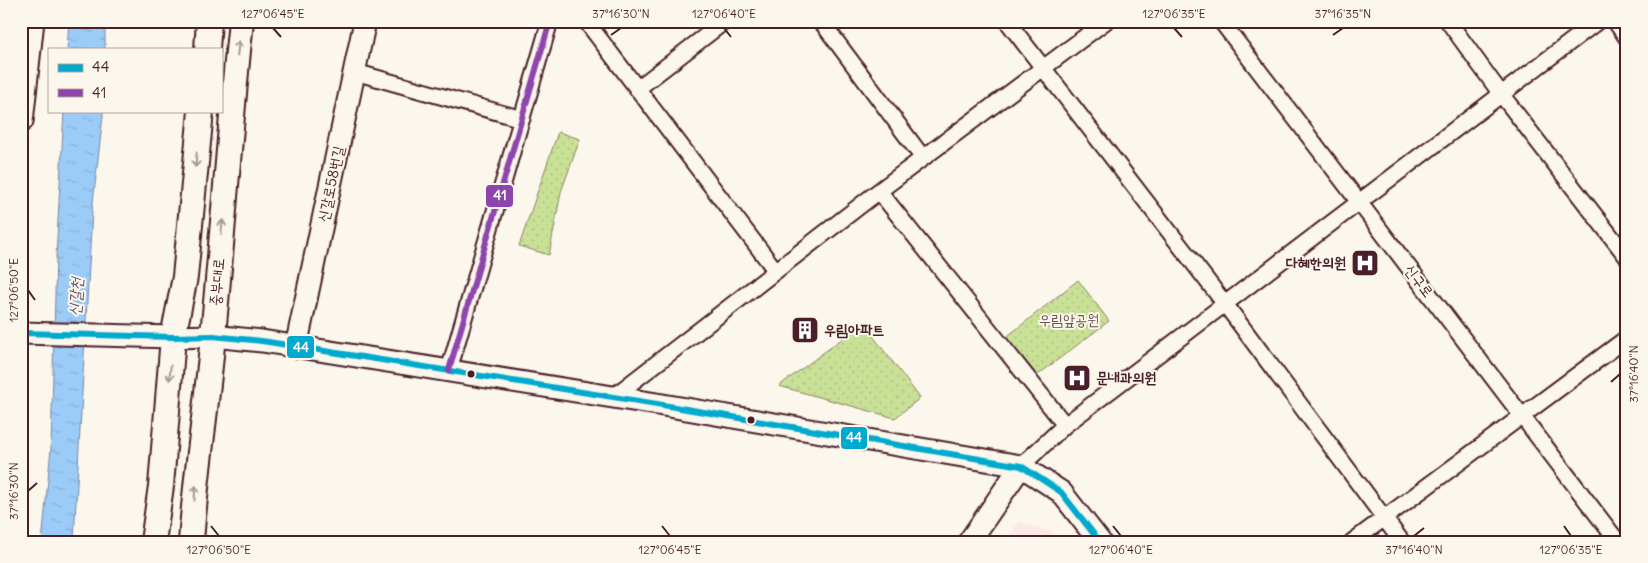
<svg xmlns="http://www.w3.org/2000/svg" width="1648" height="563" font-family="Delius,'Poor Story',sans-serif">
  <defs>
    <pattern id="green-dots" width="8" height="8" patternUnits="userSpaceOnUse" patternTransform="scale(1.25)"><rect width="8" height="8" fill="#c9e196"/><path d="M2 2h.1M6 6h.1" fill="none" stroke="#aec181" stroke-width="1.8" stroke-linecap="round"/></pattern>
    <pattern id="water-ripples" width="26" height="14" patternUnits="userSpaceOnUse" patternTransform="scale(1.25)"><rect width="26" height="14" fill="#9bcbf7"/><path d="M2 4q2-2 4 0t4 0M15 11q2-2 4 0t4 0" fill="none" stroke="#87aed4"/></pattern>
  </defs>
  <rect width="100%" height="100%" fill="#fbf7ec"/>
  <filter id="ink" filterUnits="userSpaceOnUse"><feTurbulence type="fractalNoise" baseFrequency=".02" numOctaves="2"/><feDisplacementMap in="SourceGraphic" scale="10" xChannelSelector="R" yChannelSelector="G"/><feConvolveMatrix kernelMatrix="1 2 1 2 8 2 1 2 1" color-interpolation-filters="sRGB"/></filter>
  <g filter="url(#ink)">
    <!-- built -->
    <path fill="#fce8e6" d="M21 21H36L21 121Z
      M1019 522 1053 532 1061 542H1005Z"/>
    <!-- green -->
    <path fill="url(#green-dots)" stroke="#8a8060" d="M558 132 580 139 561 192 549 255 519 246Z
      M1078 280 1109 321 1035 377 1004 339Z
      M863 323 920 398 895 418 779 386Z"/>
    <!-- water -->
    <path fill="url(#water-ripples)" stroke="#7b86a5" d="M69 21H105V49H67Z
      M64 111H103V116L92 211 74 539 73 542H42L51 448 56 257Z"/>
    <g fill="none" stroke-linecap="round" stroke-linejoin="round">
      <defs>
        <path id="street" d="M586 21 776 271
          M821 21 923 158
          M1007 21 1225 304 1402 542
          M1221 21 1618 542
          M1448 21 1501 94 1627 257
          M1615 21 1627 38
          M355 72 522 119
          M637 89 725 21
          M21 125 25 122 36 21
          M879 191 1065 425
          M449 370 550 21
          M613 397 879 191 1106 21
          M1021 466 1065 425 1598 21
          M1352 542 1627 338"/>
        <path id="secondary" d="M21 333 173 337 213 336 262 341 657 404 1021 466 1061 492 1100 542
          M296 347 365 21
          M969 542 1021 466"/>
        <path id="primary" d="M207 49 209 21
          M153 542 161 486 173 337 185 277 201 111
          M191 542C196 472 207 404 213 335 223 230 230 126 241 21"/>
      </defs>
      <!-- street casing -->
      <use href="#street" stroke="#4a1f2b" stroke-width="19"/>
      <!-- secondary casing -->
      <use href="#secondary" stroke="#4a1f2b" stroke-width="25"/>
      <!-- primary casing -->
      <use href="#primary" stroke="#4a1f2b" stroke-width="28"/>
      <!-- street -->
      <use href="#street" stroke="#fbf7ec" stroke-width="15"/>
      <!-- secondary -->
      <use href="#secondary" stroke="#fbf7ec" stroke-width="21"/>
      <!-- primary -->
      <use href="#primary" stroke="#fbf7ec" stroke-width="24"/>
      <defs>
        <path id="bus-1" d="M21 333 173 337 213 336 262 341 657 404 1021 466 1061 492 1100 542"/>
        <path id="bus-2" d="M449 370 550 21"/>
      </defs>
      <!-- bus-1 casing -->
      <use href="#bus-1" stroke="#fbf7ec" stroke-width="10"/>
      <!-- bus-2 casing -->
      <use href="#bus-2" stroke="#fbf7ec" stroke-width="10"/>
      <!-- bus-1 -->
      <use href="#bus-1" stroke="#00a9ce" stroke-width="6"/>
      <!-- bus-2 -->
      <use href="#bus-2" stroke="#8e44ad" stroke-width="6"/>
    </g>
    <!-- one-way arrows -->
    <defs><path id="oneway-shaft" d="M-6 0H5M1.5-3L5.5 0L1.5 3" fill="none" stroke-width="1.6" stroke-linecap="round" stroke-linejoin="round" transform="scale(1.25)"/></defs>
    <g stroke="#ab9695">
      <use href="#oneway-shaft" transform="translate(238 48) rotate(-84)"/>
      <use href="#oneway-shaft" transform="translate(196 160) rotate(95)"/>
      <use href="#oneway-shaft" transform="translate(222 227) rotate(-85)"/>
      <use href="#oneway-shaft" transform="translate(170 373) rotate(95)"/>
      <use href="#oneway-shaft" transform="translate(195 493) rotate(-85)"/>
    </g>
  </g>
  <!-- ticks -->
  <path fill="none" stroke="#4a1f2b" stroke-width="2" d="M273 28 281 37M724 28 731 37M1174 28 1182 37M611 35 621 28M1333 35 1343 28M28 290 35 300M1611 382 1620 374M28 491 37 483M211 526 219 536M662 526 670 536M1113 526 1121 536M1564 526 1571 536M1414 536 1424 528"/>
  <!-- icons -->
  <defs>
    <symbol id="hospital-square" viewBox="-11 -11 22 22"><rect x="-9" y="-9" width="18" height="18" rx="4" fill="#4a1f2b" stroke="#fbf7ec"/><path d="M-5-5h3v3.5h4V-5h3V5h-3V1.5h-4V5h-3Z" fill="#fff"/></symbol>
    <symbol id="building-square" viewBox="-11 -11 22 22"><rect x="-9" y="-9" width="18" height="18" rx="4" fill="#4a1f2b" stroke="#fbf7ec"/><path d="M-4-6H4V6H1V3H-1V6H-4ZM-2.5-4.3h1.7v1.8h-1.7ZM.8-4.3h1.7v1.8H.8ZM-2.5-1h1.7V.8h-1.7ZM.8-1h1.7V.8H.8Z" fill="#fff"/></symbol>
  </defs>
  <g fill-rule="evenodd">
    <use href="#hospital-square" x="1349" y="247" width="32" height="32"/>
    <use href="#building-square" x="789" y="314" width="32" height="32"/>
    <use href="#hospital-square" x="1061" y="362" width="32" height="32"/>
  </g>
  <!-- markers -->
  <g fill="#4a1f2b" stroke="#fbf7ec" stroke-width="2">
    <circle cx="471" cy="374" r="4.5"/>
    <circle cx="751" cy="420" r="4.5"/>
  </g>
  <g text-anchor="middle" stroke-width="4" stroke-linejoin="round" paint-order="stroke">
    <!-- street labels -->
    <g font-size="15" fill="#4a1f2b" stroke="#fbf7ec">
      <text transform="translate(331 184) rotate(-78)" y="5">신갈로58번길</text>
      <text transform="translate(1419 281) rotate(53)" y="5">신구로</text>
      <text transform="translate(217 282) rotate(-85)" y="5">중부대로</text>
    </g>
    <!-- poi labels -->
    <g font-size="15" font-weight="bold" fill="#4a1f2b" stroke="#fbf7ec" text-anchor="start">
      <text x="1346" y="268" text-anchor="end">다혜한의원</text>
      <text x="824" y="335">우림아파트</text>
      <text x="1096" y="383">문내과의원</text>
    </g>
    <!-- park labels -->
    <g font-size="15" fill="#6a5046" stroke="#fbf7ec">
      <text x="1069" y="325">우림앞공원</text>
    </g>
    <!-- water labels -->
    <g font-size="16" font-style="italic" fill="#625368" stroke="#fbf7ec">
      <text transform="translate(75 297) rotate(-86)" y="6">신갈천</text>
    </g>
  </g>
  <g stroke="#fbf7ec" stroke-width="2">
    <rect x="485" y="184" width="29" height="24" rx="5" fill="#8e44ad"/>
    <rect x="286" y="335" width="29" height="24" rx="5" fill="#00a9ce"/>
    <rect x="840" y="426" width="28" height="24" rx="5" fill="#00a9ce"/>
  </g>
  <g font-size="14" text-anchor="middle" font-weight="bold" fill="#fff">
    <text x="500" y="200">41</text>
    <text x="301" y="352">44</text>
    <text x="854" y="442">44</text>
  </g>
  <!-- margin -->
  <rect width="1648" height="563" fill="none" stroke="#fbf7ec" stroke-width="55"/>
  <!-- legend -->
  <rect x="48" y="48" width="175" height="65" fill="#fbf7ec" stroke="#b4a19f"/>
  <rect x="58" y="64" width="25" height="8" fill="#00a9ce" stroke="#b4a19f"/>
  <text x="92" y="72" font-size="15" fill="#4a1f2b">44</text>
  <rect x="58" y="89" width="25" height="8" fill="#8e44ad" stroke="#b4a19f"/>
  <text x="92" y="98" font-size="15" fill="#4a1f2b">41</text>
  <rect x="28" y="28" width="1592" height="508" fill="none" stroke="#4a1f2b" stroke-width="2"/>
  <g font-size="12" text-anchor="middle" fill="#4a1f2b">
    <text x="273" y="18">127°06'45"E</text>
    <text x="621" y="18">37°16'30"N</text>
    <text x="724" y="18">127°06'40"E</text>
    <text x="1174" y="18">127°06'35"E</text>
    <text x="1343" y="18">37°16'35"N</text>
    <text transform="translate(14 290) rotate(-90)" y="4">127°06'50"E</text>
    <text transform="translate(1634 374) rotate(-90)" y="4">37°16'40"N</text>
    <text transform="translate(14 491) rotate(-90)" y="4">37°16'30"N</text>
    <text x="219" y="554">127°06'50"E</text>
    <text x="670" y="554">127°06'45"E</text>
    <text x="1121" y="554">127°06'40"E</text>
    <text x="1414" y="554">37°16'40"N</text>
    <text x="1571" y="554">127°06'35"E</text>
  </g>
</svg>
